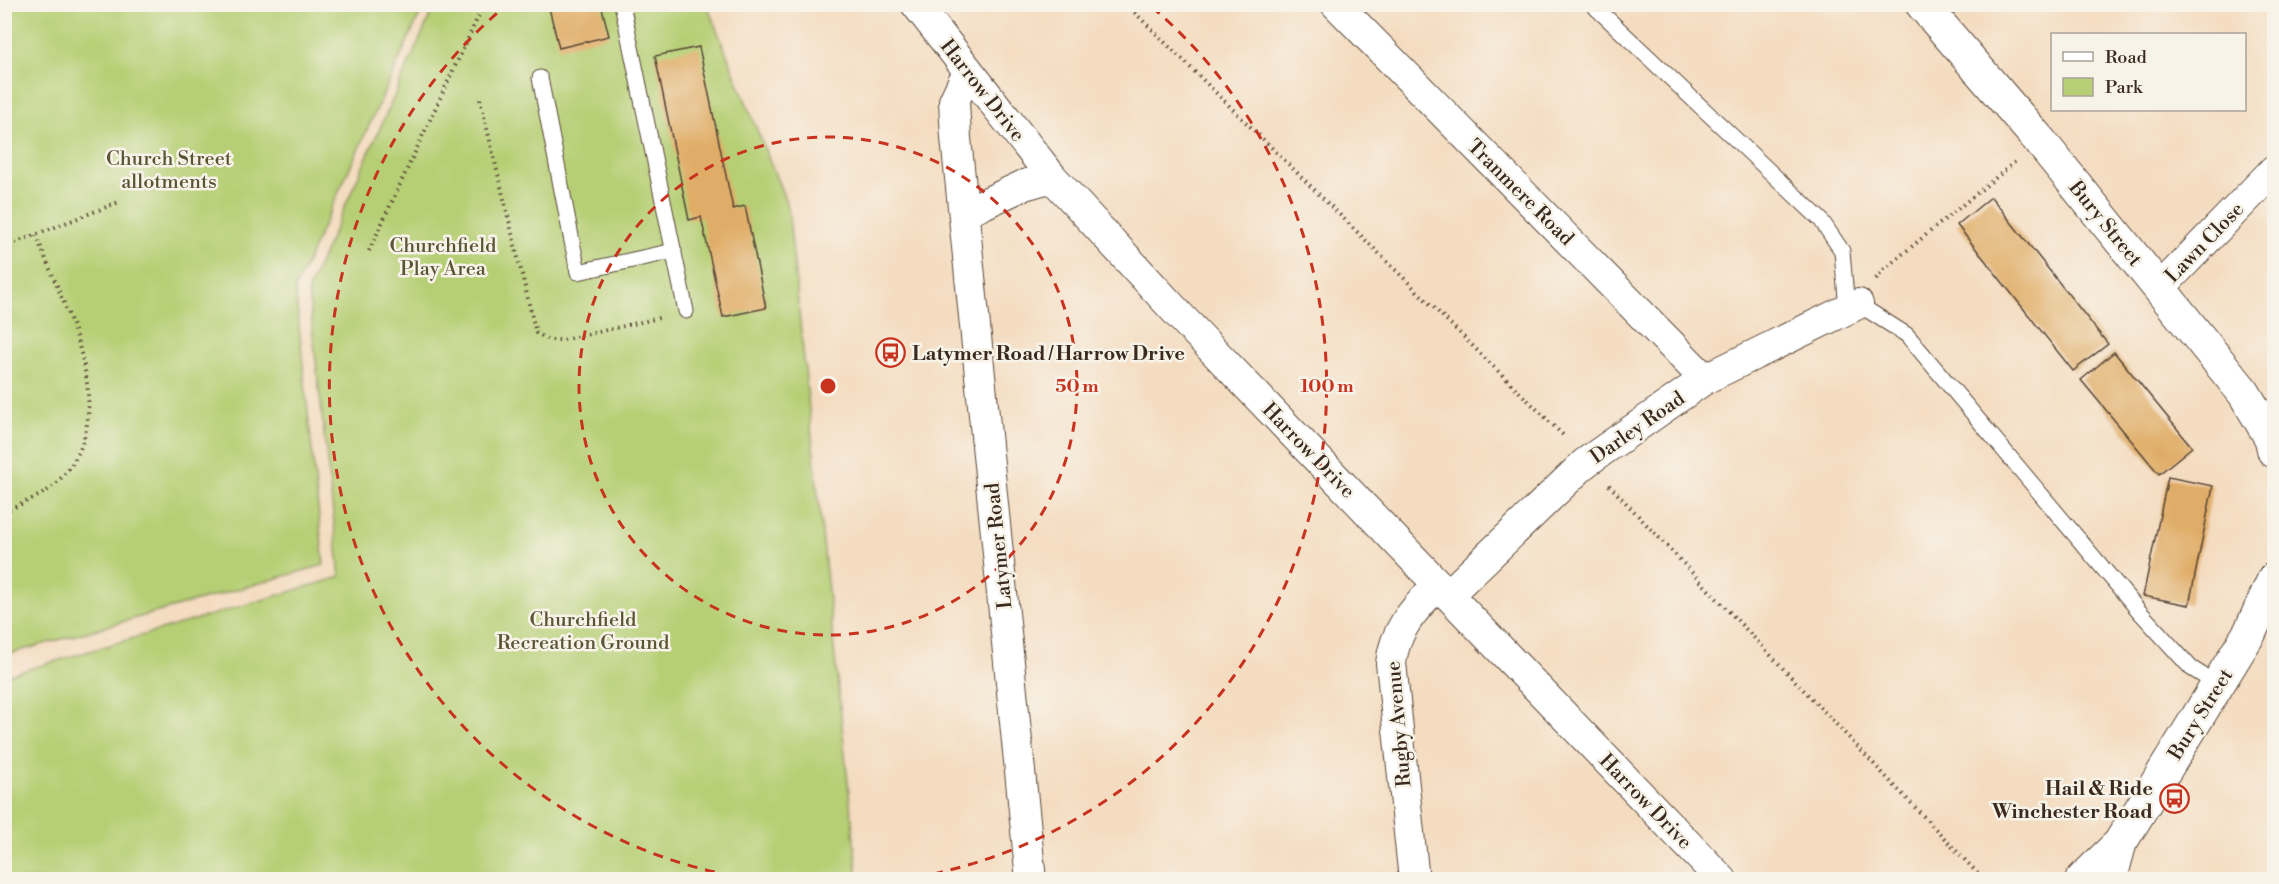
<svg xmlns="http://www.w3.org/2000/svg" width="2279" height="884" font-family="'Libre Bodoni',serif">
  <rect width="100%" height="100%" fill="#f7f3e8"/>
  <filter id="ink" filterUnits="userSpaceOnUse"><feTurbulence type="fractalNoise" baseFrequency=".0167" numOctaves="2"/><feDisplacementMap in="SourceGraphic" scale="12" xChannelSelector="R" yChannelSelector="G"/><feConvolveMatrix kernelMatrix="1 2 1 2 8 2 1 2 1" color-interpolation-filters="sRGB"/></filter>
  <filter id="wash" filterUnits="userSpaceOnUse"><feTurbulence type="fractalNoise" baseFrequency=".008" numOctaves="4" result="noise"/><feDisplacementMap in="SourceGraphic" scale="24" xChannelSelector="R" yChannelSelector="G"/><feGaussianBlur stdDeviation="1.35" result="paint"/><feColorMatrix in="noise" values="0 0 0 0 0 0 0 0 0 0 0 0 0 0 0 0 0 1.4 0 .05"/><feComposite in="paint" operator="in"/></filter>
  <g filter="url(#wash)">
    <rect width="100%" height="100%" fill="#f4dcc0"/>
    <!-- green -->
    <path fill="#b6cf74" stroke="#787c49" stroke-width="1.5" d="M5 4 424 5 295 288 324 565 5 655Z
      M435 5H707L788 207 858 879 5 880V676L340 577 308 289Z"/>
    <g id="blocks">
      <!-- building -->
      <path fill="#e0ad68" d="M548 4H601L609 36 559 48Z
        M699 47 733 209 745 206 766 308 723 317 701 217 689 220 655 56Z
        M1991 197 2108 344 2073 371 1957 225Z
        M2114 352 2192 447 2159 474 2081 380Z
        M2168 477 2213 486 2189 605 2143 596Z"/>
    </g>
  </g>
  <g filter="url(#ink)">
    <use href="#blocks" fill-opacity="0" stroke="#574536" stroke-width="1.5"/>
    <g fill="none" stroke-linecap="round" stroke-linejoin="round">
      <defs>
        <path id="service" d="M622 4 686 311
          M1592 4 1821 220 1842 251 1847 310
          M540 78 578 272 674 251
          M1858 304 1907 335 2139 611 2191 668 2218 685"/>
        <path id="minor" d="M916 4 1052 177 1182 318 1722 880
          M1336 4 1705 379
          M968 71 954 101 956 138 1031 880
          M964 213 1024 185 1052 177
          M2159 289 2274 170
          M1448 595 1585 463 1705 379 1858 304
          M1414 880 1391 663C1395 628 1415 609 1438 584"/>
        <path id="tertiary" d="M1922 4 2040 141 2244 393 2271 438 2274 451
          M2082 880 2119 844
          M2110 880 2120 843 2250 632 2274 579"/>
      </defs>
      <!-- service casing -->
      <use href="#service" stroke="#574536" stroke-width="17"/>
      <!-- minor casing -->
      <use href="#minor" stroke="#574536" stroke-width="32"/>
      <!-- tertiary casing -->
      <use href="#tertiary" stroke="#574536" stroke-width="35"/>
      <!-- path -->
      <path stroke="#574536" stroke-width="4" stroke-dasharray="1.5 4.5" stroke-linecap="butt" d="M1126 4 1566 438
        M480 99 536 333 549 340H563L663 317
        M4 247 119 202
        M369 251 484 4
        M1876 279 1882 271 2015 162
        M1609 485 1984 880
        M4 512C19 504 41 497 53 486 128 419 65 310 36 235"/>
      <!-- service -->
      <use href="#service" stroke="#fff" stroke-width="15"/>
      <!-- minor -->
      <use href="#minor" stroke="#fff" stroke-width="30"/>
      <!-- tertiary -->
      <use href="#tertiary" stroke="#fff" stroke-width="33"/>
    </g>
  </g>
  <!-- distance rings -->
  <g fill="none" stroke="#c8321e" stroke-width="3" stroke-dasharray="10 8">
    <circle cx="828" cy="386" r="249"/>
    <path d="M750 879A499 499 0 0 1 504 7M1152 7A499 499 0 0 1 906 879"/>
  </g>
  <!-- icons -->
  <defs>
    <symbol id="bus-ring" viewBox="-11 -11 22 22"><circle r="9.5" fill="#f7f3e8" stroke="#c8321e" stroke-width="1.5"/><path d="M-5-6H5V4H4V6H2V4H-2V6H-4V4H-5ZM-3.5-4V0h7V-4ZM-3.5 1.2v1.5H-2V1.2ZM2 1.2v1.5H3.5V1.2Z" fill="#c8321e"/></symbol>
  </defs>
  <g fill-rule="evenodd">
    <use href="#bus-ring" x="874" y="336" width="33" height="33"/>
    <use href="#bus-ring" x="2158" y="782" width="33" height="33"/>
  </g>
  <g text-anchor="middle" stroke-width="5" stroke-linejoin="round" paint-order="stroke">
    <!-- street labels -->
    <g font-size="20" fill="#3b2a1e" stroke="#f7f3e8">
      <text transform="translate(983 90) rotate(52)" y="7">Harrow Drive</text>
      <text transform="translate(1521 192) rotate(45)" y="7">Tranmere Road</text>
      <text transform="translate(2106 223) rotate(51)" y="7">Bury Street</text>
      <text transform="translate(2204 242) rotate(-46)" y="7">Lawn Close</text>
      <text transform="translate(1637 427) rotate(-35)" y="7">Darley Road</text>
      <text transform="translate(1309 450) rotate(46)" y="7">Harrow Drive</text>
      <text transform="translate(998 546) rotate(-96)" y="7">Latymer Road</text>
      <text transform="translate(2200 714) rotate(-58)" y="7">Bury Street</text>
      <text transform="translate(1398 724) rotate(-95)" y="7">Rugby Avenue</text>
      <text transform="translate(1646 801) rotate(46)" y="7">Harrow Drive</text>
    </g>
    <!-- park labels -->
    <g font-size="20" fill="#5a5334" stroke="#f7f3e8">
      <text x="169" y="165">Church Street<tspan x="169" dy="23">allotments</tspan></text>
      <text x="443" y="252">Churchfield<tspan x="443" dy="23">Play Area</tspan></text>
      <text x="583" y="626">Churchfield<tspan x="583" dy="23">Recreation Ground</tspan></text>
    </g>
    <!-- poi labels -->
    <g font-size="20" font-weight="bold" fill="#3b2a1e" stroke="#f7f3e8" text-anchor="start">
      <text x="912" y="360">Latymer Road / Harrow Drive</text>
      <text x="2153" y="795" text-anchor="end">Hail &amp; Ride<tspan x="2153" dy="23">Winchester Road</tspan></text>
    </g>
  </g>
  <circle cx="828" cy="386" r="9" fill="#c8321e" stroke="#f7f3e8" stroke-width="3"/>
  <g font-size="18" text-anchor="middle" font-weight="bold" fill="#c8321e" stroke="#f7f3e8" stroke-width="5" stroke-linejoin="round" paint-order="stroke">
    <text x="1077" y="392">50 m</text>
    <text x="1327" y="392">100 m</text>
  </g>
  <!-- margin -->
  <rect width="2279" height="884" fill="none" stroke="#f7f3e8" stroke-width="24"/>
  <!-- legend -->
  <rect x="2051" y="33" width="195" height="78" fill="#f7f3e8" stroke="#aca397" stroke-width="1.5"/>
  <rect x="2063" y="52" width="30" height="9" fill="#ffffff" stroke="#aca397" stroke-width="1.5"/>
  <text x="2105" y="63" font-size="18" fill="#3b2a1e">Road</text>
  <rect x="2063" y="78" width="30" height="18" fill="#b6cf74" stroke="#aca397" stroke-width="1.5"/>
  <text x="2105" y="93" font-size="18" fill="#3b2a1e">Park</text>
</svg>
